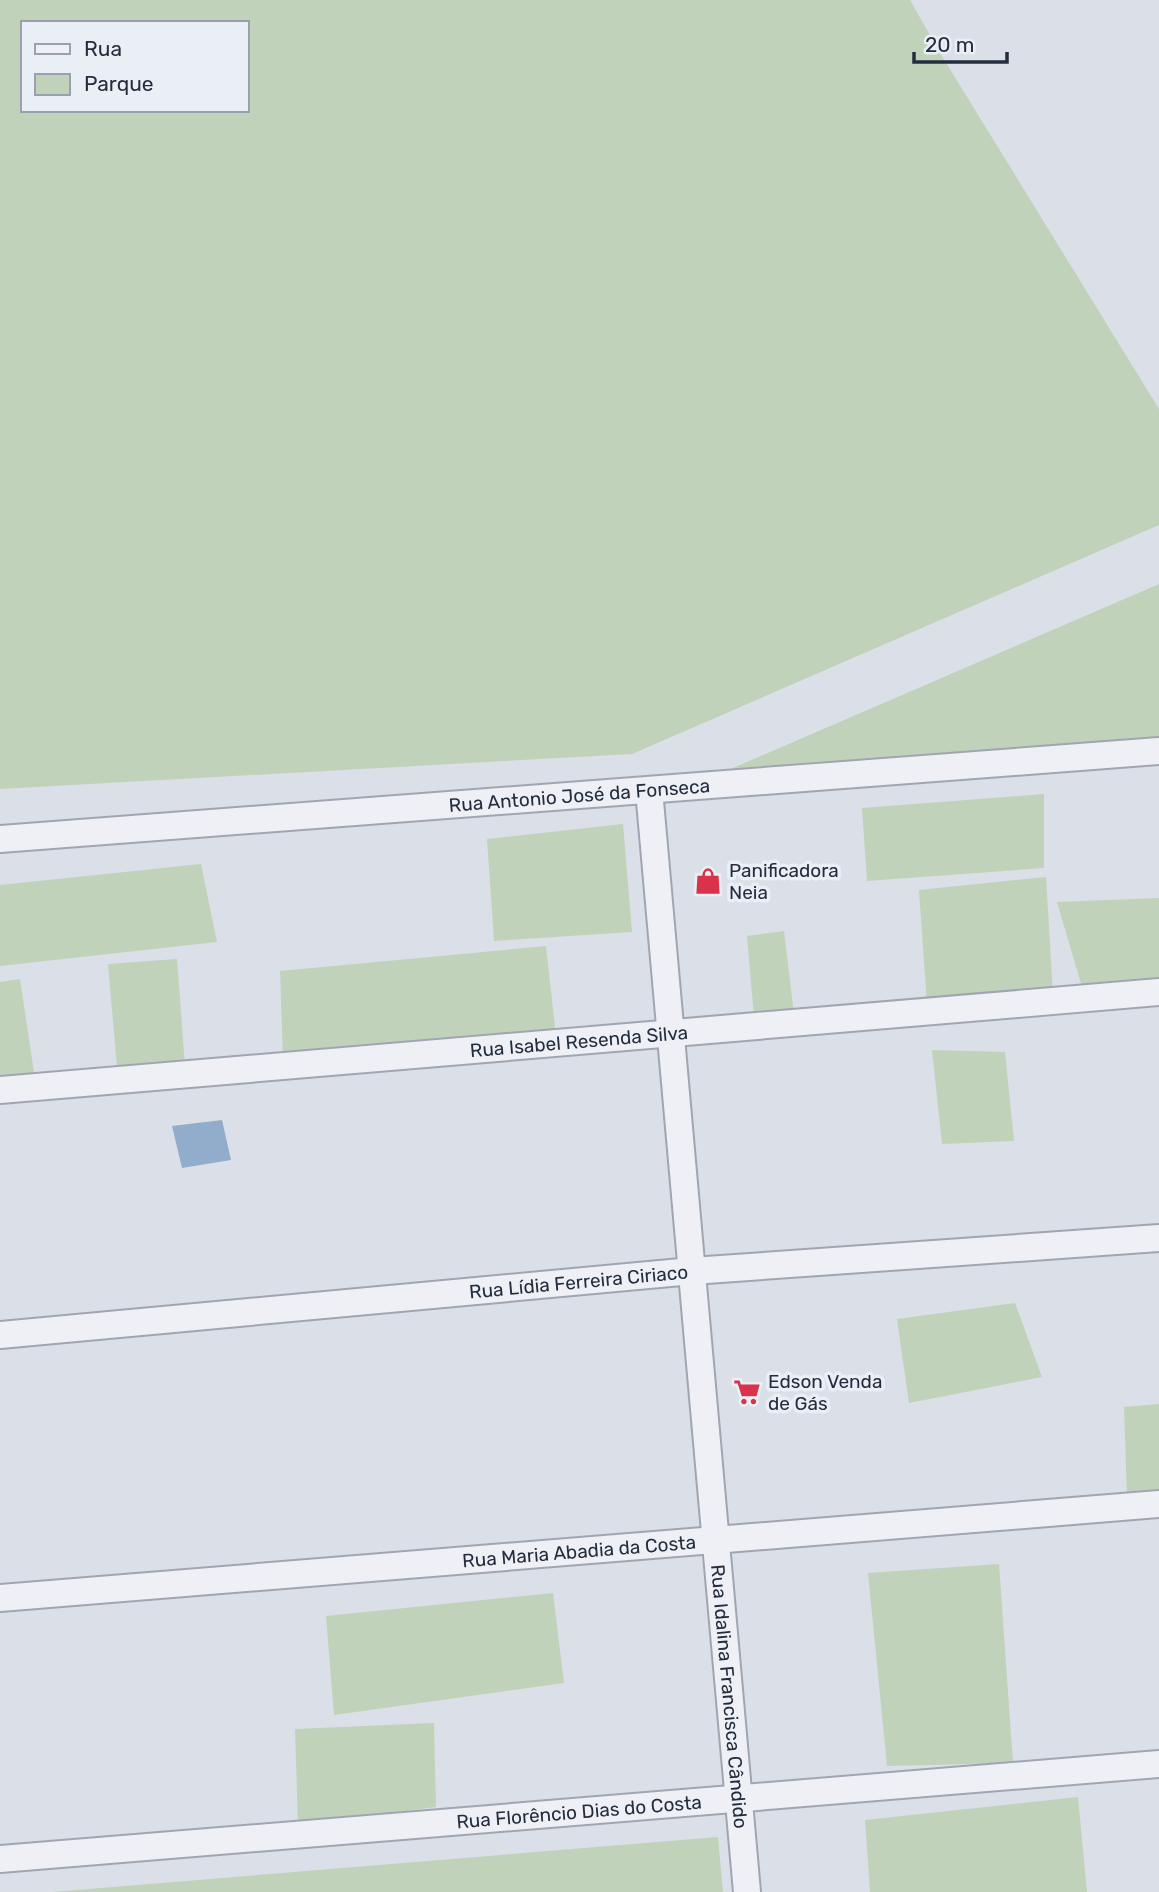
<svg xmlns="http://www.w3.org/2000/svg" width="1159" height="1892" font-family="Rubik,sans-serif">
  <rect width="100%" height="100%" fill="#dbdfe7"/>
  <!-- green -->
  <path fill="#c1d2bb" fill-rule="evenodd" d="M0 0H910L940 53 1159 409V525L632 754 0 789ZM23 23H247V110H23Z
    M1159 584V741L726 771Z
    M1044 794V868L867 881 862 808Z
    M623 824 632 932 494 941 487 839Z
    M201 864 217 942 0 966V885Z
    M1046 877 1053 994 927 1004 919 890Z
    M1159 898V981L1082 987 1057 902Z
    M784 931 794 1014 754 1017 747 936Z
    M546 946 556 1036 283 1059 280 971Z
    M177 959 185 1066 117 1067 108 964Z
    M20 979 35 1079 0 1081V982Z
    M932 1050 1005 1052 1014 1141 942 1144Z
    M1015 1303 1042 1377 909 1403 897 1319Z
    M1159 1404V1495L1127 1497 1124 1407Z
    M999 1564 1013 1763 887 1766 868 1573Z
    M553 1593 564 1683 334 1715 326 1616Z
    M434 1723 436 1807 298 1825 295 1729Z
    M1078 1797 1087 1892H870L865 1820Z
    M718 1837 723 1892H52Z"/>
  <!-- water -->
  <path fill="#92adcb" d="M222 1120 231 1160 182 1168 172 1126Z"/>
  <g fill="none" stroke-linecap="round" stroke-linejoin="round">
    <defs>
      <g id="minor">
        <path id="s1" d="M649 790 747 1892"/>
        <path id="s2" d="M0 839 1159 751"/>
        <path id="s3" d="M0 1090 1159 992"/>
        <path id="s4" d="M0 1335 692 1271 1159 1238"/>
        <path id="s5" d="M0 1598 1159 1504"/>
        <path id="s6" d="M0 1859 1159 1764"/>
      </g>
    </defs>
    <!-- minor casing -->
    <use href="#minor" stroke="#a0a6b1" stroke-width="30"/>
    <!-- minor -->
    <use href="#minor" stroke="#eef0f5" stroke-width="26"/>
  </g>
  <!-- icons -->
  <defs>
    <symbol id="shop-bare" viewBox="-9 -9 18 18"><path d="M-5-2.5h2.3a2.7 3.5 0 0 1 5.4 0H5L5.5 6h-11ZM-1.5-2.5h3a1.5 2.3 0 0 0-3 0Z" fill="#da324a" stroke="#eaeef5" stroke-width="2.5" paint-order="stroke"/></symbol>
    <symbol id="supermarket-bare" viewBox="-9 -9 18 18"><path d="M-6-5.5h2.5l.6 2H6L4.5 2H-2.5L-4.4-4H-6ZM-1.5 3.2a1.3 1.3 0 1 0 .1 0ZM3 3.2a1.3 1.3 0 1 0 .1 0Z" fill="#da324a" stroke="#eaeef5" stroke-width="2.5" paint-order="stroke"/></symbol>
  </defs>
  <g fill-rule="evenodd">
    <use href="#shop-bare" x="689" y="862" width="38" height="38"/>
    <use href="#supermarket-bare" x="728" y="1373" width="38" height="38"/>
  </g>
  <g text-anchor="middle" stroke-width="7" stroke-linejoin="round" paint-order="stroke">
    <!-- street labels -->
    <g font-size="19" fill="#242d3e" stroke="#eaeef5">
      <text dy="7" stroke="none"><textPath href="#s2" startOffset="581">Rua Antonio José da Fonseca</textPath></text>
      <text dy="7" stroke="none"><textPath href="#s3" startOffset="581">Rua Isabel Resenda Silva</textPath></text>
      <text dy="7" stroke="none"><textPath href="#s4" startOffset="581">Rua Lídia Ferreira Ciriaco</textPath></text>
      <text dy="7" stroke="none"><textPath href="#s5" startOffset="581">Rua Maria Abadia da Costa</textPath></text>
      <text dy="7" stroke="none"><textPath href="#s1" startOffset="910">Rua Idalina Francisca Cândido</textPath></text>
      <text dy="7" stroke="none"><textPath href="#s6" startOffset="581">Rua Florêncio Dias do Costa</textPath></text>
    </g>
    <!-- poi labels -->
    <g font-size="19" fill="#242d3e" stroke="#eaeef5" text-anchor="start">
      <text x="729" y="877">Panificadora<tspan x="729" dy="22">Neia</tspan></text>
      <text x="768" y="1388">Edson Venda<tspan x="768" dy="22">de Gás</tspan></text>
    </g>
  </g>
  <!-- legend -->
  <rect x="21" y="21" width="228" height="91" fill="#eaeef5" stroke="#9ba1ac" stroke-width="2"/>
  <rect x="35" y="44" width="35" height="10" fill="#eef0f5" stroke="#9ba1ac" stroke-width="2"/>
  <text x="84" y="56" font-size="21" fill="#242d3e">Rua</text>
  <rect x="35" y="74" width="35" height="21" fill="#c1d2bb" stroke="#9ba1ac" stroke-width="2"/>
  <text x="84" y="91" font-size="21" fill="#242d3e">Parque</text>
  <!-- scale -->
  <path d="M914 52v10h93v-10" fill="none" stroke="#242d3e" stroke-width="3.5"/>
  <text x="925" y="52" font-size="21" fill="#242d3e" stroke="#eaeef5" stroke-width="5" paint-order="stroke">20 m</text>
</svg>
